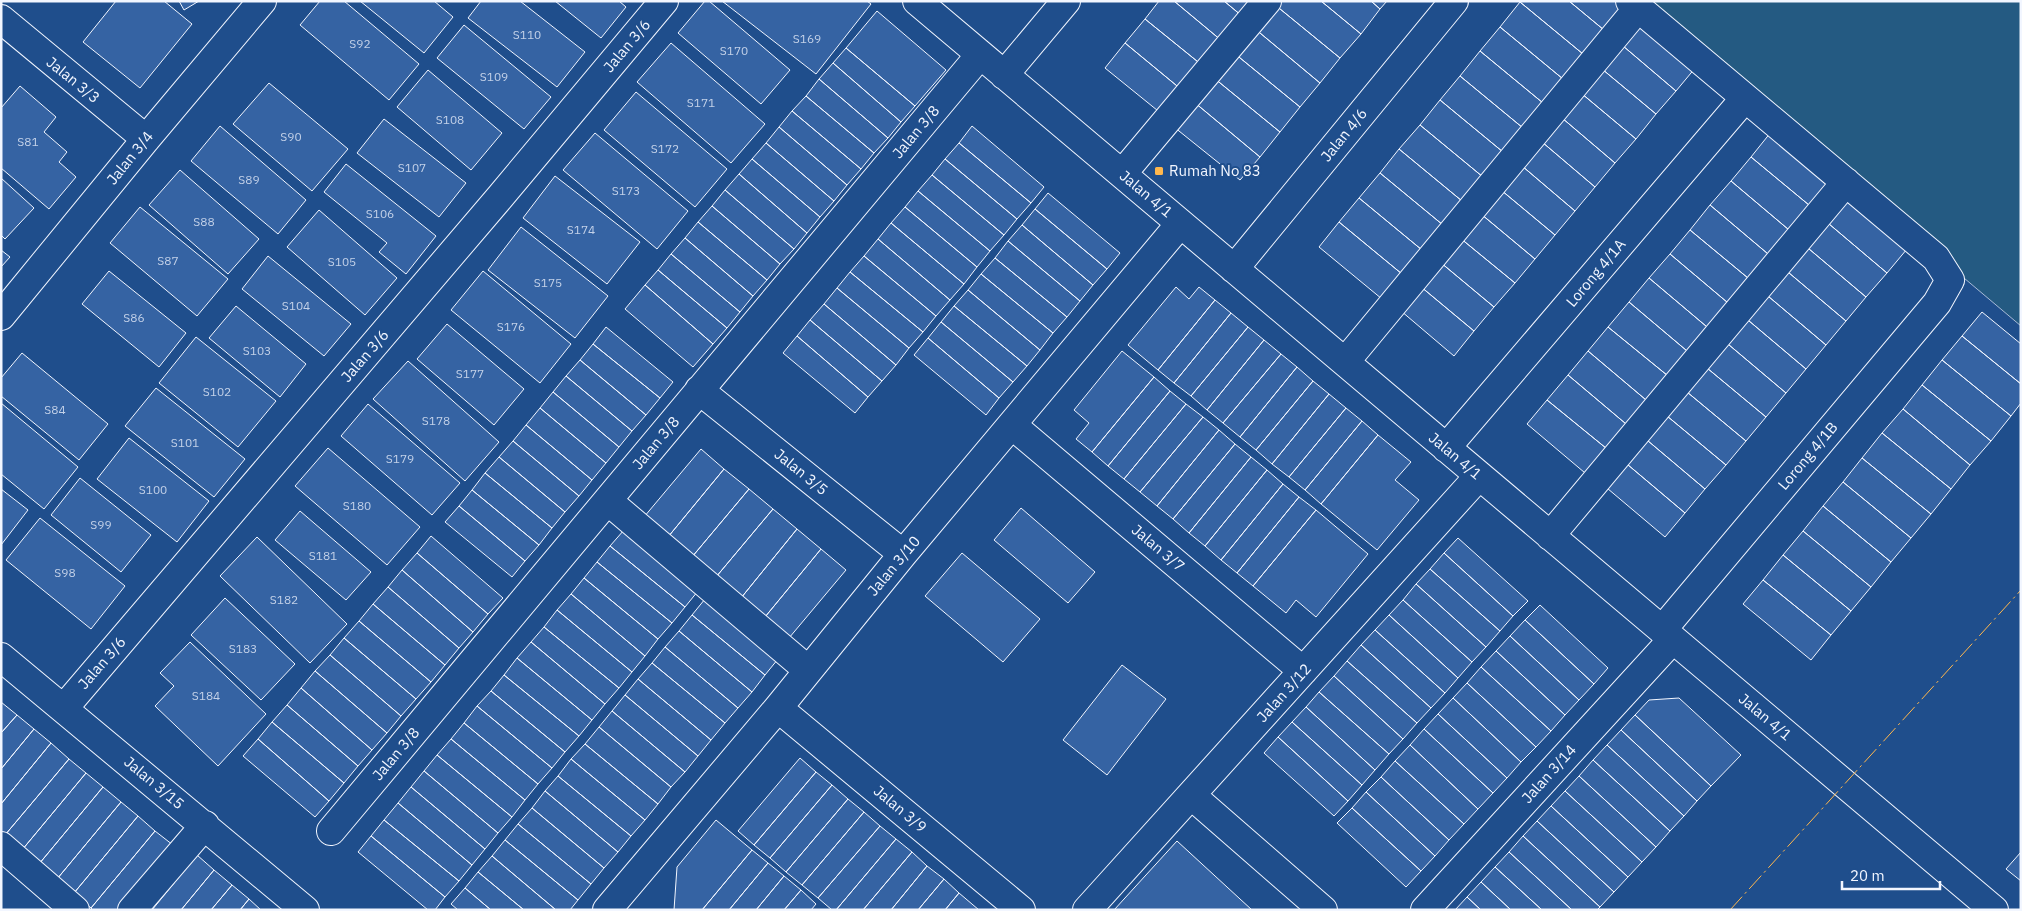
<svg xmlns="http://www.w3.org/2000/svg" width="2022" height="911" font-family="'IBM Plex Sans',sans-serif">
  <rect width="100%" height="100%" fill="#1f4e8c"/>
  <!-- green -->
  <path fill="#245a82" stroke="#a8bbd7" d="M1635 1H2021V326Z"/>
  <!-- building -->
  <path fill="#3563a3" stroke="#f2f6ff" d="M116 1H164L192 24 140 88 83 42Z
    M179 1H199L184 10Z
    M320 1H344L419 64 389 100 300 25Z
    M360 1H434L453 17 424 53Z
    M481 1H520L585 52 557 87 468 18Z
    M555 1H619L626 7 601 38Z
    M705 1H709L790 70 761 104 678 33Z
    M722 1H867L871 4 816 74Z
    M1159 1H1174L1228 46 1208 70 1145 19Z
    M1174 1H1224L1248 21 1228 46Z
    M1224 1H1264L1248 21Z
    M1277 1H1321L1361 34 1340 58 1274 4Z
    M1321 1H1371L1380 9 1361 34Z
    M1371 1H1387L1380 9Z
    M1521 1H1569L1604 30 1583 54 1520 2Z
    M1569 1H1619L1624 5 1604 30Z
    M1520 2 1583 54 1563 79 1500 27Z
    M1274 4 1340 58 1320 83 1254 28Z
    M877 11 946 70 915 106 846 48Z
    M1636 16 1696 67 1676 91 1616 40Z
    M1145 19 1208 70 1188 95 1125 43Z
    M464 25 551 97 524 129 437 58Z
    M1500 27 1563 79 1543 103 1480 51Z
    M1254 28 1320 83 1300 107 1234 53Z
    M1616 40 1676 91 1656 114 1596 64Z
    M671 43 765 124 731 163 637 82Z
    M1125 43 1188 95 1168 119 1105 68Z
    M846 48 915 106 901 122 833 63Z
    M1480 51 1543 103 1523 128 1460 76Z
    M1234 53 1300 107 1280 132 1214 78Z
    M833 63 901 122 888 138 819 79Z
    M1596 64 1656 114 1636 139 1575 88Z
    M428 70 502 133 471 170 397 107Z
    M1460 76 1523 128 1503 152 1440 100Z
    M1214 78 1280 132 1260 157 1194 102Z
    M819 79 888 138 874 153 806 96Z
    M269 83 348 149 312 191 233 124Z
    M20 86 56 117 44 132 67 152 59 162 76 177 49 209 1 168V108Z
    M1575 88 1636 139 1615 163 1555 112Z
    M636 92 727 169 695 207 604 130Z
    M806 96 874 153 861 169 792 111Z
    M1440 100 1503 152 1483 177 1420 125Z
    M1194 102 1260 157 1240 180 1174 127Z
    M792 111 861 169 847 185 779 127Z
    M1555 112 1615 163 1595 187 1535 136Z
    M384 119 466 183 439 217 357 153Z
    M1420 125 1483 177 1462 201 1399 149Z
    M220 126 306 200 278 234 191 161Z
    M972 126 1044 187 1031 203 959 143Z
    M779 127 847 185 834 201 766 143Z
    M1771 132 1835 186 1815 210 1751 157Z
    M595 133 688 211 657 249 563 170Z
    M1535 136 1595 187 1575 211 1515 160Z
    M766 143 834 201 820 217 752 159Z
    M959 143 1031 203 1017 219 945 159Z
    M1399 149 1462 201 1443 225 1380 173Z
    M1751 157 1815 210 1795 235 1731 181Z
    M752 159 820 217 807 233 739 174Z
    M945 159 1017 219 1004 235 932 175Z
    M1515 160 1575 211 1555 235 1495 185Z
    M346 164 436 236 406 274 379 252 387 243 324 192Z
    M180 170 259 239 228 274 149 205Z
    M1380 173 1443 225 1422 250 1359 198Z
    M739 174 807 233 794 249 725 190Z
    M932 175 1004 235 990 251 918 191Z
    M555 176 640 242 607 284 523 218Z
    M1 178 34 208 5 239 1 235Z
    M1731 181 1795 235 1774 259 1710 205Z
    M1495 185 1555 235 1535 259 1475 209Z
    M725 190 794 249 780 264 712 206Z
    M918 191 990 251 977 267 905 207Z
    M1048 193 1120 253 1107 269 1035 209Z
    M1842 194 1907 249 1887 273 1822 218Z
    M1359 198 1422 250 1402 274 1339 222Z
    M1710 205 1774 259 1754 283 1690 230Z
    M712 206 780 264 767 280 698 222Z
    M140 207 228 279 197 316 110 243Z
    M905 207 977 267 964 284 891 223Z
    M1035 209 1107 269 1093 285 1022 225Z
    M1475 209 1535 259 1515 283 1454 233Z
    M319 210 397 278 365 315 287 247Z
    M1822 218 1887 273 1866 297 1802 243Z
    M698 222 767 280 753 296 685 238Z
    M1339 222 1402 274 1382 299 1319 247Z
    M891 223 964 284 950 300 878 239Z
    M1022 225 1093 285 1080 301 1008 241Z
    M521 227 608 296 575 338 488 270Z
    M1690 230 1754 283 1734 308 1670 254Z
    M1454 233 1515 283 1494 307 1434 257Z
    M685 238 753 296 740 312 671 254Z
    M878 239 950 300 936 316 864 256Z
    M1008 241 1080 301 1067 317 995 258Z
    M1802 243 1866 297 1846 321 1782 267Z
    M1 250 10 257 1 267Z
    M671 254 740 312 727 328 658 270Z
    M1670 254 1734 308 1713 332 1649 278Z
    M268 256 351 324 324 356 242 289Z
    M864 256 936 316 923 332 850 272Z
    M1434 257 1494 307 1474 331 1414 281Z
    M995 258 1067 317 1053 333 981 274Z
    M1782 267 1846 321 1826 345 1762 291Z
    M658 270 727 328 713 344 645 285Z
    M109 271 186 333 159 367 82 304Z
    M483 271 571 344 540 383 451 310Z
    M850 272 923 332 909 348 837 288Z
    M981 274 1053 333 1040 350 968 290Z
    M1649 278 1713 332 1693 356 1629 302Z
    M1414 281 1474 331 1454 356 1394 305Z
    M645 285 713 344 693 367 625 309Z
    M1176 287 1189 299 1199 287 1215 300 1158 370 1128 345Z
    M837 288 909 348 896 365 824 304Z
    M968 290 1040 350 1027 366 954 306Z
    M1762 291 1826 345 1806 369 1742 315Z
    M1215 300 1231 313 1174 383 1158 370Z
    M1629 302 1693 356 1673 380 1608 327Z
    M824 304 896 365 882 381 810 320Z
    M236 306 306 364 280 397 209 338Z
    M954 306 1027 366 1013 382 941 322Z
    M1982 312 2021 344V384L1962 336Z
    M1231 313 1248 327 1191 396 1174 383Z
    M1742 315 1806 369 1786 393 1722 339Z
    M810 320 882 381 868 397 797 336Z
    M941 322 1013 382 999 398 928 338Z
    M447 324 524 389 494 425 417 359Z
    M606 327 673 382 660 398 593 344Z
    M1248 327 1264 340 1207 410 1191 396Z
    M1608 327 1673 380 1652 405 1588 351Z
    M797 336 868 397 855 413 783 353Z
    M1962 336 2021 384V403L2011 416 1942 360Z
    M196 337 276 401 238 447 159 383Z
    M928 338 999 398 986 415 914 355Z
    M1722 339 1786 393 1766 417 1701 363Z
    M1264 340 1281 354 1223 423 1207 410Z
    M593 344 660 398 646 415 580 360Z
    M1122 351 1154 377 1092 452 1076 439 1089 423 1074 410Z
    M1588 351 1652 405 1632 429 1568 375Z
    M22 353 108 424 79 460 1 396V378Z
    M1281 354 1297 367 1240 437 1223 423Z
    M580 360 646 415 632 431 566 376Z
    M1942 360 2011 416 1991 441 1922 385Z
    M408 361 499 442 465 481 373 399Z
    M1701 363 1766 417 1746 441 1681 387Z
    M1297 367 1313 381 1256 450 1240 437Z
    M1568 375 1632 429 1612 453 1547 400Z
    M566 376 632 431 619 447 553 392Z
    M1154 377 1170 391 1108 466 1092 452Z
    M1313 381 1329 394 1272 464 1256 450Z
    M1922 385 1991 441 1970 465 1903 409Z
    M1681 387 1746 441 1726 465 1661 411Z
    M156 388 245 459 214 497 125 426Z
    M1170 391 1186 404 1124 479 1108 466Z
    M553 392 619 447 606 463 540 408Z
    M1329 394 1346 408 1289 477 1272 464Z
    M1547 400 1612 453 1591 478 1527 424Z
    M1 403 78 467 44 509 1 474Z
    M368 404 460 483 432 515 341 436Z
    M1186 404 1203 417 1140 492 1124 479Z
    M540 408 606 463 592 480 526 425Z
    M1346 408 1362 421 1305 490 1289 477Z
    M1903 409 1970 465 1951 489 1882 433Z
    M1661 411 1726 465 1705 489 1641 435Z
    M1203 417 1219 430 1157 506 1140 492Z
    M1362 421 1378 435 1321 504 1305 490Z
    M526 425 592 480 579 496 513 441Z
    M1219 430 1235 444 1173 519 1157 506Z
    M1882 433 1951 489 1931 514 1862 458Z
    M1378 435 1411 462 1395 480 1419 500 1377 550 1321 504Z
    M1641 435 1705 489 1685 513 1621 459Z
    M129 438 209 501 177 542 97 479Z
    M513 441 579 496 565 512 499 457Z
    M1235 444 1251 457 1189 533 1173 519Z
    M328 448 420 527 387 565 295 486Z
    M701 449 724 469 668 537 644 517Z
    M499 457 565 512 552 528 485 473Z
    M1251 457 1267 470 1205 546 1189 533Z
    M1862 458 1931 514 1911 538 1843 482Z
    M1621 459 1685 513 1665 537 1601 483Z
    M724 469 749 489 692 557 668 537Z
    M1267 470 1283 484 1221 560 1205 546Z
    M485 473 552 528 539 545 472 490Z
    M80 478 151 535 121 572 51 515Z
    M1843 482 1911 538 1891 562 1823 506Z
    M1283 484 1299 497 1237 573 1221 560Z
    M1 489 28 510 1 545Z
    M749 489 773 509 716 577 692 557Z
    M472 490 539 545 525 561 459 506Z
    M1299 497 1316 510 1253 586 1237 573Z
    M459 506 525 561 512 577 445 522Z
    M1823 506 1891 562 1871 587 1803 531Z
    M1021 508 1095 572 1068 603 994 540Z
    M773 509 797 529 741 598 716 577Z
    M1316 510 1368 554 1316 617 1296 600 1286 613 1253 586Z
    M300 511 371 572 346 600 275 540Z
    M40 518 125 586 91 629 6 560Z
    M797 529 821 549 765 617 741 598Z
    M624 530 698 591 685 607 610 546Z
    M1803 531 1871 587 1851 611 1783 555Z
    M431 536 503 598 488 614 417 553Z
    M257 537 347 624 310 663 220 576Z
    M1458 538 1528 601 1513 616 1444 553Z
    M610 546 685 607 672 623 597 562Z
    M821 549 846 570 789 638 765 617Z
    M417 553 488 614 473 632 402 570Z
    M962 553 1040 619 1003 662 925 596Z
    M1444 553 1513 616 1500 631 1430 569Z
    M1783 555 1851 611 1831 635 1763 580Z
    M597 562 672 623 658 639 584 578Z
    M1430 569 1500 631 1486 647 1416 584Z
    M402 570 473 632 459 648 388 587Z
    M584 578 658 639 645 656 571 594Z
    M1763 580 1831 635 1811 660 1743 604Z
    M1416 584 1486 647 1472 662 1403 600Z
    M388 587 459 648 445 665 373 604Z
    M571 594 645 656 632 672 557 610Z
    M225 598 295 664 261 700 191 635Z
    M705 599 778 659 765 675 692 615Z
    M1403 600 1472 662 1458 678 1389 615Z
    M373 604 445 665 431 682 359 621Z
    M1540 605 1608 668 1594 684 1525 620Z
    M557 610 632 672 619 688 544 627Z
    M692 615 765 675 752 692 679 631Z
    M1389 615 1458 678 1445 693 1375 630Z
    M1525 620 1594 684 1579 700 1510 636Z
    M359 621 431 682 416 699 344 638Z
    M544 627 619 688 605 704 531 642Z
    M1375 630 1445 693 1431 708 1361 645Z
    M679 631 752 692 738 708 665 647Z
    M1510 636 1579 700 1565 715 1496 651Z
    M344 638 416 699 401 716 330 655Z
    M190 642 266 714 218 766 155 706 174 686 160 673Z
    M531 642 605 704 592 720 517 658Z
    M1361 645 1431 708 1417 723 1347 661Z
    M665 647 738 708 725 723 652 663Z
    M1496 651 1565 715 1551 731 1481 667Z
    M330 655 401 716 387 733 315 671Z
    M517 658 592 720 579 736 504 675Z
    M1347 661 1417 723 1403 739 1334 676Z
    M652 663 725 723 711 740 638 679Z
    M1122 665 1166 699 1107 775 1063 740Z
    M1481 667 1551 731 1536 747 1467 683Z
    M315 671 387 733 372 750 301 688Z
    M504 675 579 736 565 752 491 691Z
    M1334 676 1403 739 1389 754 1319 692Z
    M638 679 711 740 698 756 625 695Z
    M1467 683 1536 747 1521 762 1453 698Z
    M301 688 372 750 358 766 287 705Z
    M491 691 565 752 552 768 477 706Z
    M1319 692 1389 754 1375 770 1306 707Z
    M625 695 698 756 685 772 612 711Z
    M1453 698 1521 762 1507 778 1438 714Z
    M1679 698 1741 755 1711 786 1635 715 1649 700Z
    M1 702 17 715 1 733Z
    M287 705 358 766 344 783 272 722Z
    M477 706 552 768 538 784 464 723Z
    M1306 707 1375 770 1362 785 1292 722Z
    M612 711 685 772 671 787 599 727Z
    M1438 714 1507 778 1493 793 1424 729Z
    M17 715 34 729 1 769V733Z
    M1635 715 1711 786 1697 801 1621 730Z
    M272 722 344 783 329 801 258 739Z
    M1292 722 1362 785 1348 801 1278 737Z
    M464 723 538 784 525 800 451 739Z
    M599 727 671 787 658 804 585 744Z
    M34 729 51 743 1 804V769Z
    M1424 729 1493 793 1478 809 1410 745Z
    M1621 730 1697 801 1684 816 1607 745Z
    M1278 737 1348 801 1334 816 1264 753Z
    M258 739 329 801 315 817 243 756Z
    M451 739 525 800 512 817 437 755Z
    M51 743 69 759 5 835 1 833V804Z
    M585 744 658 804 645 820 571 759Z
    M1410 745 1478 809 1464 824 1395 761Z
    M1607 745 1684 816 1670 831 1593 760Z
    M437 755 512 817 498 833 424 771Z
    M800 758 816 772 754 845 738 831Z
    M69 759 86 773 22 850 5 835Z
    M571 759 645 820 631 836 558 776Z
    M1593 760 1670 831 1656 847 1579 776Z
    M1395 761 1464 824 1449 840 1381 777Z
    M424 771 498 833 485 849 411 787Z
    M816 772 832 785 770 858 754 845Z
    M86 773 103 787 39 864 22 850Z
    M558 776 631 836 618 852 545 791Z
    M1579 776 1656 847 1642 862 1565 791Z
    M1381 777 1449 840 1435 856 1366 792Z
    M832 785 848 799 786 872 770 858Z
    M103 787 121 802 57 879 39 864Z
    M411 787 485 849 472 865 398 803Z
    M545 791 618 852 604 868 532 808Z
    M1565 791 1642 862 1628 877 1551 806Z
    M1366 792 1435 856 1421 871 1352 808Z
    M848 799 864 812 802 885 786 872Z
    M121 802 138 816 74 893 57 879Z
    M398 803 472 865 459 881 384 820Z
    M1551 806 1628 877 1614 892 1537 821Z
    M532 808 604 868 591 884 518 824Z
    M1352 808 1421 871 1406 887 1337 823Z
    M864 812 880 826 818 898 802 885Z
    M138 816 155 831 91 908 74 893Z
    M384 820 459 881 445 897 371 836Z
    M716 820 752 850 702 910H674L677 867Z
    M1537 821 1614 892 1600 907 1523 836Z
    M518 824 591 884 578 900 505 840Z
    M880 826 896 839 836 910H832L818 898Z
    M155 831 173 845 119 910H93L91 908Z
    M371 836 445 897 435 910H428L358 852Z
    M1523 836 1600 907 1597 910H1572L1509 852Z
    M896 839 912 852 863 910H836Z
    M505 840 578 900 570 910H556L492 856Z
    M1177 841 1252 910H1114Z
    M752 850 768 863 729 910H702Z
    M912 852 927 866 891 910H863Z
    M1509 852 1572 910H1542L1495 867Z
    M2021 852V881L2006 869Z
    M197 855 214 870 181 910H152Z
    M492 856 556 910H524L478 872Z
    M768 863 784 876 756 910H729Z
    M927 866 944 879 918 910H891Z
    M1495 867 1542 910H1511L1481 882Z
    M214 870 232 885 211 910H181Z
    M478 872 524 910H491L465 888Z
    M784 876 801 890 784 910H756Z
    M944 879 959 893 945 910H918Z
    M1481 882 1511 910H1481L1467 897Z
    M232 885 249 899 240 910H211Z
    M465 888 491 910H458L451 904Z
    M801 890 816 904 811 910H784Z
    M959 893 979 910H945Z
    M1467 897 1481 910H1455Z
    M249 899 261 910H240Z"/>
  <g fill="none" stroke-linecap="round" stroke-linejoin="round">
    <defs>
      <path id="minor" d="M917 1 1994 910
        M1630 1 1936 258 1950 280 1937 303 1662 630
        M1 19 146 139
        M1004 75 1066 1
        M1122 174 1267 1
        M1234 269 1454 1
        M1 316 146 139 262 1
        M1345 362 1638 8
        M699 390 903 554
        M1012 425 1303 671
        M1446 448 1745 98
        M608 501 808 670
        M1550 536 1846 182
        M1 657 305 910
        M64 708 500 197 664 1
        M778 708 1021 910
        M1191 795 1323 910
        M331 831 980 55
        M1 846 75 910
        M132 910 205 825
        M607 910 778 708 903 554 1180 224
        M1087 910 1479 476
        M1425 910 1673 639"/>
    </defs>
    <!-- minor casing -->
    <use href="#minor" stroke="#f2f6ff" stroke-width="30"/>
    <!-- minor -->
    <use href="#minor" stroke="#1f4e8c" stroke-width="28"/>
    <!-- power -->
    <path stroke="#ffb74d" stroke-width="1" stroke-dasharray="18 4 2.5 4" stroke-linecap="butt" d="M1730 910 2021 590"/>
  </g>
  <!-- markers -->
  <rect fill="#ffb74d" stroke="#1f4e8c" stroke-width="2" x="1154" y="166" width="10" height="10" rx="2.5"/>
  <g text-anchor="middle" stroke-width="4" stroke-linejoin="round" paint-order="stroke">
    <!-- number labels -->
    <g font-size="12" fill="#c3d1e8">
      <text x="527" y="39">S110</text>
      <text x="807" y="43">S169</text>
      <text x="360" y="48">S92</text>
      <text x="734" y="55">S170</text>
      <text x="494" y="81">S109</text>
      <text x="701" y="107">S171</text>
      <text x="450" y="124">S108</text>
      <text x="291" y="141">S90</text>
      <text x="28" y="146">S81</text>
      <text x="665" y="153">S172</text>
      <text x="412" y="172">S107</text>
      <text x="249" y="184">S89</text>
      <text x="626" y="195">S173</text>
      <text x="380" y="218">S106</text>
      <text x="204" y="226">S88</text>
      <text x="581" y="234">S174</text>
      <text x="168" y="265">S87</text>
      <text x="342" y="266">S105</text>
      <text x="548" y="287">S175</text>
      <text x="296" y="310">S104</text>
      <text x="134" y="322">S86</text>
      <text x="511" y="331">S176</text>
      <text x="257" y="355">S103</text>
      <text x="470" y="378">S177</text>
      <text x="217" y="396">S102</text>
      <text x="55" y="414">S84</text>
      <text x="436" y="425">S178</text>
      <text x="185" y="447">S101</text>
      <text x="400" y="463">S179</text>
      <text x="153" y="494">S100</text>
      <text x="357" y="510">S180</text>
      <text x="101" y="529">S99</text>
      <text x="323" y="560">S181</text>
      <text x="65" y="577">S98</text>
      <text x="284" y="604">S182</text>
      <text x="243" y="653">S183</text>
      <text x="206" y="700">S184</text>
    </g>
    <!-- street labels -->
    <g font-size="15" fill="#f2f6ff" stroke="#1f4e8c">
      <text transform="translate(627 46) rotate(-50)" y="5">Jalan 3/6</text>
      <text transform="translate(73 80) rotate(39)" y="5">Jalan 3/3</text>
      <text transform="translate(916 132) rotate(-50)" y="5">Jalan 3/8</text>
      <text transform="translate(1344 135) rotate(-51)" y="5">Jalan 4/6</text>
      <text transform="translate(130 158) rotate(-51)" y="5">Jalan 3/4</text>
      <text transform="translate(1146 194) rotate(40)" y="5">Jalan 4/1</text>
      <text transform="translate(1596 273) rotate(-50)" y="5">Lorong 4/1A</text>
      <text transform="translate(365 356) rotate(-49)" y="5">Jalan 3/6</text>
      <text transform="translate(656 443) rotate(-50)" y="5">Jalan 3/8</text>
      <text transform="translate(1455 456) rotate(40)" y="5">Jalan 4/1</text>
      <text transform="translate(1808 456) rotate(-50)" y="5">Lorong 4/1B</text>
      <text transform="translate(801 472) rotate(39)" y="5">Jalan 3/5</text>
      <text transform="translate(1158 548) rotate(40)" y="5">Jalan 3/7</text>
      <text transform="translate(894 566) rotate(-50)" y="5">Jalan 3/10</text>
      <text transform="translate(102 663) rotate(-49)" y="5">Jalan 3/6</text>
      <text transform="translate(1284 693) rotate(-48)" y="5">Jalan 3/12</text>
      <text transform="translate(1765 717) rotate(40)" y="5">Jalan 4/1</text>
      <text transform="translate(396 754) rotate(-50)" y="5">Jalan 3/8</text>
      <text transform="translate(1549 774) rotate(-48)" y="5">Jalan 3/14</text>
      <text transform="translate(154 783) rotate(40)" y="5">Jalan 3/15</text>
      <text transform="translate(900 809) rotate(40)" y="5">Jalan 3/9</text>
    </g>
    <!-- poi labels -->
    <g font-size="15" fill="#f2f6ff" stroke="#1f4e8c" text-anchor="start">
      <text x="1169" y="176">Rumah No 83</text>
    </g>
  </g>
  <!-- border -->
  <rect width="2022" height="911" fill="none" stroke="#f2f6ff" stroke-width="5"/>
  <!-- scale -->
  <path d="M1842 881v8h98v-8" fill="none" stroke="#f2f6ff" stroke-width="2.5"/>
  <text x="1850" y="881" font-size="15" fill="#f2f6ff" stroke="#1f4e8c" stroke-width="4" paint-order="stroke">20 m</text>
</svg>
